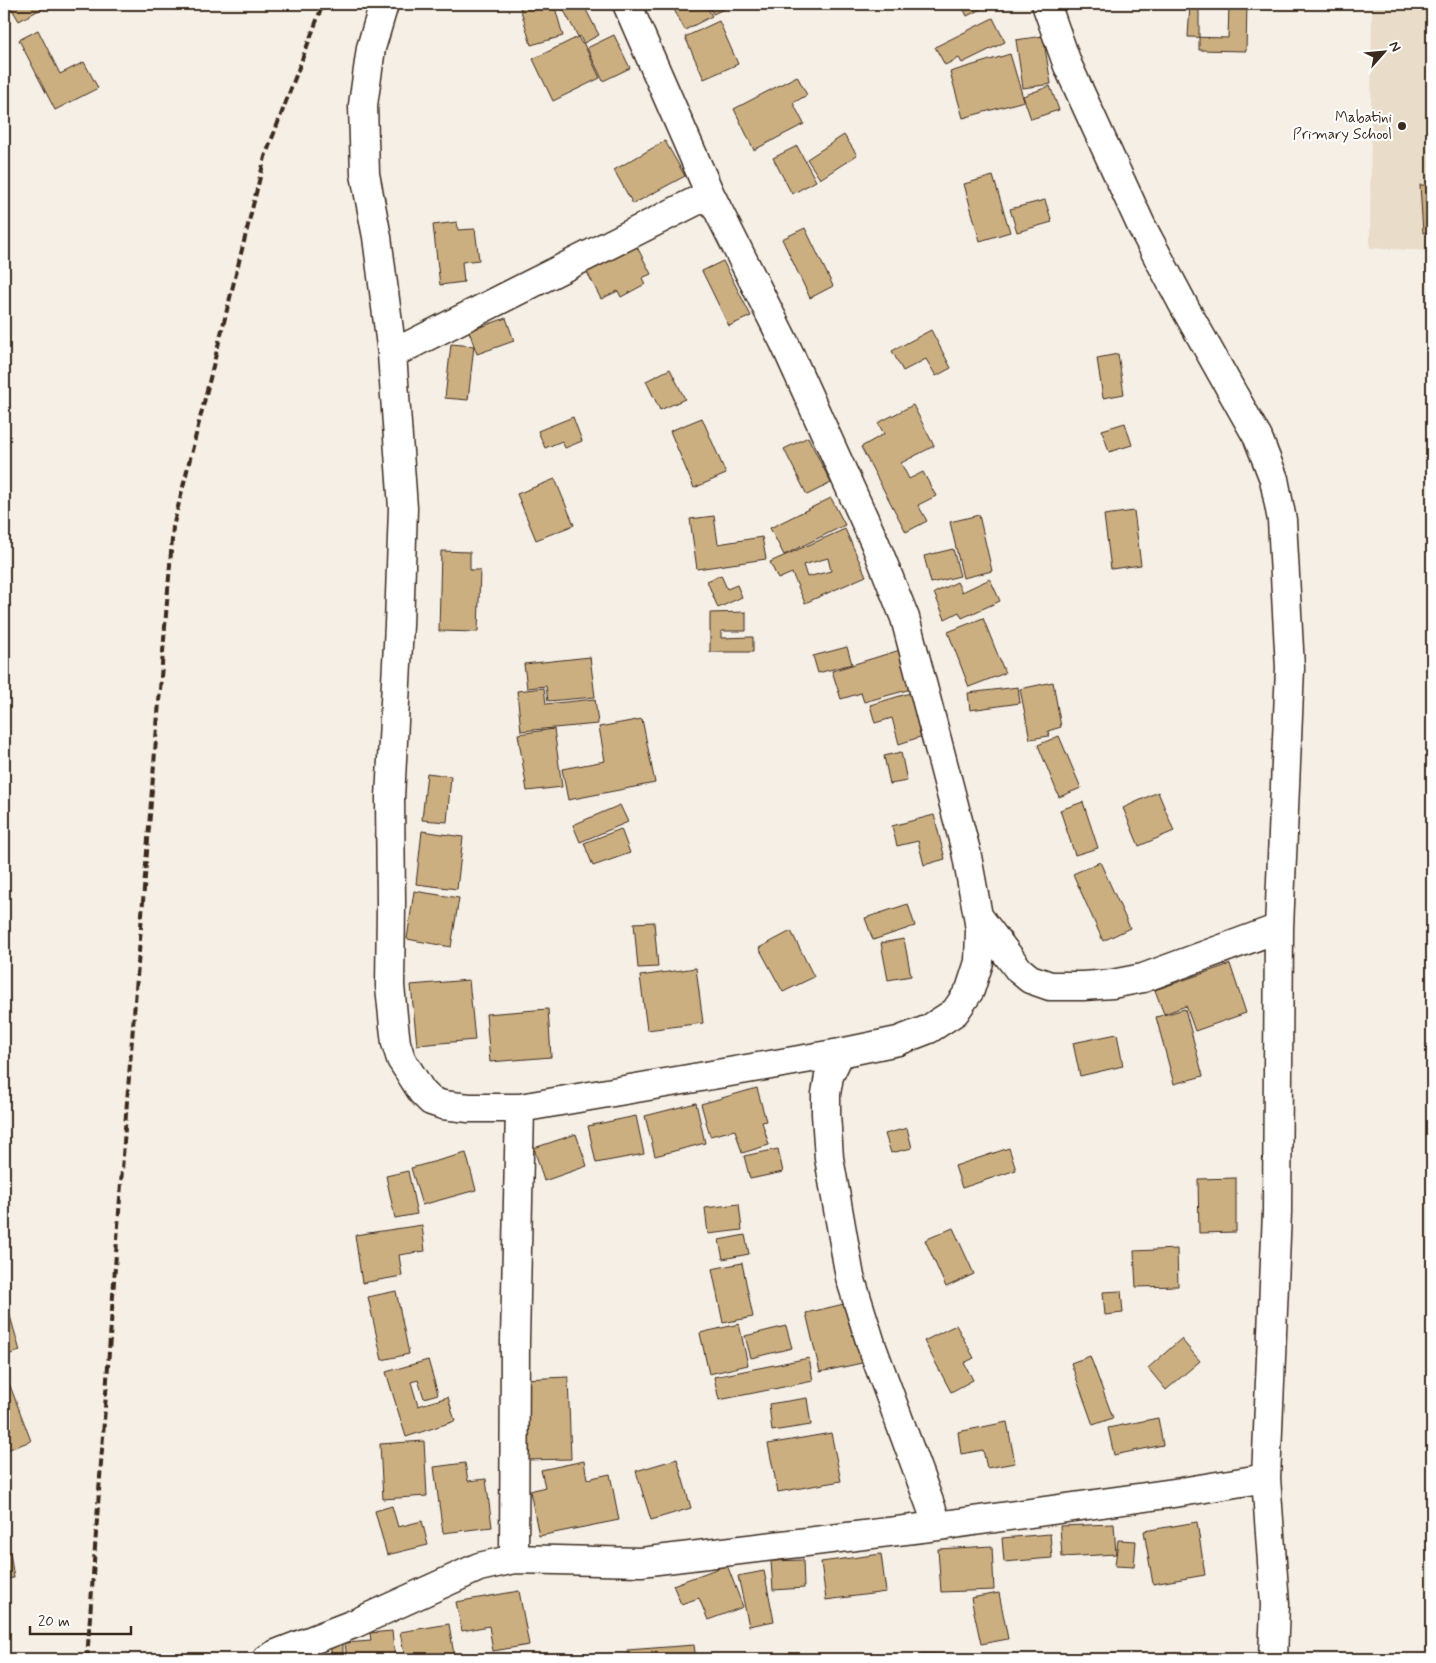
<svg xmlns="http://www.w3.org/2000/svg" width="1436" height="1663" font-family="Mynerve,sans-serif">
  <rect width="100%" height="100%" fill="#f5efe6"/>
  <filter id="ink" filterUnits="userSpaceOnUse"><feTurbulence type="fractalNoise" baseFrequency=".02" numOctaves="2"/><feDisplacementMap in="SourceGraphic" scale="10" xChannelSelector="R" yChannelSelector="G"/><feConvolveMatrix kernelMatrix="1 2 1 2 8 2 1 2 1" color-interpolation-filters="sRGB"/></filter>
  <g filter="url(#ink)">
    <!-- built -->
    <path fill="#e9dcc8" d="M1372 4H1432V251L1370 248Z"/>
    <!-- building -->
    <path fill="#ccaf81" stroke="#3b2a1e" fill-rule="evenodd" d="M9 4H50L19 21Z
      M519 4H554L563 36 531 45Z
      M564 4H583L599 35 582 44 561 5Z
      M671 4H705L712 16 685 30Z
      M708 4H735L713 14Z
      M961 4H985L987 6 967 16Z
      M1190 4H1229L1228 38 1188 37Z
      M1199 4H1247L1246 51 1199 50Z
      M993 18 1005 42 962 63 959 58 945 65 935 47Z
      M719 21 738 64 704 79 685 37Z
      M38 30 60 74 84 62 98 88 55 110 19 40Z
      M614 35 630 68 603 81 587 48Z
      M580 36 600 78 553 101 533 59Z
      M1043 36 1051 84 1023 88 1016 40Z
      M1010 54 1024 101 963 118 950 72Z
      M797 76 807 95 793 103 804 124 754 150 734 109Z
      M1050 86 1059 110 1031 119 1023 96Z
      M844 135 857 155 820 179 807 159Z
      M665 141 685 176 633 204 614 170Z
      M797 146 816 181 792 194 773 158Z
      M993 176 1010 232 980 241 964 184Z
      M1420 185H1432V232L1423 233Z
      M1045 200 1052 222 1017 232 1010 209Z
      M457 222 458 230 475 229 479 260 462 262 464 282 440 285 433 225Z
      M805 228 833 286 810 298 782 239Z
      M635 243 651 274 642 278 645 284 621 297 618 291 601 299 587 272 599 266 597 262Z
      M723 261 751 316 729 326 702 271Z
      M506 318 514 341 477 354 469 331Z
      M931 330 951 368 936 376 926 359 903 371 892 351Z
      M451 344 474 346 468 400 445 398Z
      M1118 354 1124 394 1103 398 1097 358Z
      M670 369 685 399 660 410 646 381Z
      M913 405 934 446 901 463 909 479 923 472 936 496 918 505 927 521 906 532 861 447 884 434 878 423Z
      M573 417 582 441 565 448 562 441 545 448 538 431Z
      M702 418 726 474 694 488 670 431Z
      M1125 423 1132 445 1109 452 1102 430Z
      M808 437 831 483 807 495 784 449Z
      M555 479 574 525 536 540 517 494Z
      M831 498 845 525 784 555 770 528Z
      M1134 511 1141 565 1111 569 1104 515Z
      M979 515 992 571 963 578 950 522Z
      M714 516 718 544 762 537 766 559 697 569 690 519Z
      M845 529 866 576 805 603 792 573 778 579 770 562ZM828 558 831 571 807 577 803 565Z
      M953 549 960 576 931 583 924 556Z
      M441 551 470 552V570H480L478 632 439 631Z
      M721 575 727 589 737 585 742 597 718 608 707 581Z
      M990 579 1000 601 962 618 959 612 945 619 934 593 957 582 962 592Z
      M746 612V631H721V638L753 637V652H710V613Z
      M983 618 1005 673 969 687 948 632Z
      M847 647 852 664 818 673 813 656Z
      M900 650 911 689 864 702 861 693 841 699 832 671Z
      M590 657 595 697 548 701 546 686 527 688 524 664Z
      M1053 682 1061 727 1048 731 1049 736 1030 739 1020 689Z
      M1018 687 1020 703 970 710 968 693Z
      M544 688 546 704 595 699 598 724 521 731 517 691Z
      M910 693 923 736 899 744 892 718 875 723 870 705Z
      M642 719 655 783 568 800 562 769 605 761 599 727Z
      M554 729 562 787 527 791 518 734Z
      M1059 736 1081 788 1059 797 1038 745Z
      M901 752 907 781 890 784 884 756Z
      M427 773 451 776 447 822 422 820Z
      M1158 792 1174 831 1139 846 1123 808Z
      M1083 802 1098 848 1075 855 1060 810Z
      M620 805 628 822 580 842 573 825Z
      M934 815 945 859 924 865 918 841 897 846 892 826Z
      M621 829 630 853 593 866 584 843Z
      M422 831 463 837 457 889 416 884Z
      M1100 862 1130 928 1103 941 1073 874Z
      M414 891 459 898 451 947 407 939Z
      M908 904 915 926 873 940 865 918Z
      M654 922 658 967 638 968 634 923Z
      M791 931 814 977 783 992 759 948Z
      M904 939 911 976 888 980 881 943Z
      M1230 964 1246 1013 1195 1031 1186 1006 1164 1014 1155 990Z
      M696 968 703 1023 647 1030 640 976Z
      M469 980 475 1040 417 1045 411 985Z
      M548 1009 551 1057 490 1062 486 1014Z
      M1185 1009 1203 1076 1174 1084 1156 1017Z
      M1117 1034 1123 1066 1080 1076 1073 1043Z
      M757 1088 766 1121 762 1122 769 1145 742 1153 735 1130 710 1136 701 1104Z
      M696 1103 705 1143 655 1156 645 1116Z
      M636 1116 644 1154 596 1163 588 1126Z
      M907 1128 912 1148 891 1153 885 1134Z
      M576 1134 587 1166 544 1181 534 1148Z
      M1009 1148 1016 1170 962 1188 955 1166Z
      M778 1149 783 1172 750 1179 744 1156Z
      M466 1153 476 1190 422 1205 411 1168Z
      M408 1171 417 1214 395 1218 386 1176Z
      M1236 1178V1232L1199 1233 1198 1179Z
      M739 1204 742 1230 708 1234 705 1208Z
      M422 1225 425 1251 399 1255 402 1276 362 1283 355 1235Z
      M953 1228 974 1274 946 1287 925 1240Z
      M745 1235 749 1254 723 1259 719 1240Z
      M1177 1249 1178 1286 1136 1287 1134 1251Z
      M742 1263 753 1317 723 1323 712 1269Z
      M396 1291 409 1354 382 1360 368 1297Z
      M1121 1291 1123 1313 1105 1315 1103 1292Z
      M4 1295 20 1351 4 1356Z
      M848 1303 862 1363 820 1372 806 1313Z
      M739 1324 748 1365 709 1374 700 1333Z
      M956 1325 974 1358 964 1363 973 1380 951 1392 924 1341Z
      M786 1326 792 1348 751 1358 745 1336Z
      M1181 1339 1200 1361 1166 1390 1148 1368Z
      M1090 1356 1113 1418 1093 1425 1071 1363Z
      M809 1358 813 1381 719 1400 714 1377Z
      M428 1360 438 1394 424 1398 418 1380 411 1382 418 1406 448 1397 455 1421 406 1437 386 1372Z
      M4 1370 31 1441 4 1451Z
      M568 1377 571 1459 526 1460 523 1379Z
      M807 1398 811 1425 772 1431 769 1404Z
      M1158 1418 1163 1445 1114 1455 1108 1428Z
      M1007 1422 1015 1463 987 1468 983 1450 961 1454 958 1432Z
      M831 1433 841 1481 778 1492 768 1444Z
      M424 1441 427 1496 383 1499 380 1444Z
      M677 1459 691 1508 651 1520 636 1471Z
      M584 1461 587 1479 610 1474 619 1520 539 1536 530 1491 545 1487 541 1470Z
      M465 1463 468 1481 486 1479 492 1527 443 1533 434 1467Z
      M392 1506 398 1527 422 1521 428 1545 387 1555 375 1511Z
      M1197 1522 1205 1575 1153 1584 1144 1531Z
      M1114 1524 1116 1554 1062 1557 1060 1526Z
      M1050 1534 1052 1558 1004 1562 1002 1538Z
      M1118 1540 1136 1541 1134 1567 1115 1566Z
      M992 1546 994 1590 941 1592 938 1549Z
      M10 1553 14 1578 4 1579V1554Z
      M881 1554 886 1592 826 1600 821 1562Z
      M803 1560 804 1588 773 1590 771 1561Z
      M727 1565 743 1607 708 1620 699 1598 681 1604 673 1585Z
      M764 1571 774 1621 749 1626 738 1576Z
      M519 1591 529 1645 493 1651 489 1626 462 1631 456 1602Z
      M999 1593 1008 1639 981 1644 971 1598Z
      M449 1624 454 1655 425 1659H405L400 1632Z
      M392 1631 395 1659H347L345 1643 371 1641 370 1633Z
      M331 1642H343V1659H331Z
      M694 1645 696 1659H628L627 1650Z
      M1177 1653 1178 1659H1157L1156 1657Z
      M921 1654 990 1655V1659H921Z
      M1116 1654 1117 1659H1088V1657Z"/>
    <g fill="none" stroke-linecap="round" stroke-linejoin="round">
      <defs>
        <path id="minor" d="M384 4 371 48 363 105 365 174 377 237 392 354 403 508 399 625 390 798 391 904 390 986 394 1026 396 1043 401 1059 422 1092 431 1101 443 1105 469 1108H520L840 1053 898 1041 929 1029 955 1012 970 990 979 962 980 930 978 916 966 851 905 618 875 543 784 342 710 194 627 4
          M1046 4 1068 66 1141 225 1185 308 1258 438 1274 479 1282 520 1290 668 1279 928 1277 1212 1266 1478 1275 1604 1273 1659
          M392 354 710 194
          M978 916 1019 970 1030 979 1050 986H1083L1112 984 1143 978 1279 928
          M840 1053 829 1076 826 1094V1114L829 1158 850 1277 872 1347 938 1526
          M514 1559 515 1341 520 1108
          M267 1659 276 1654 356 1623 479 1567 514 1559 641 1562 938 1526 1181 1492 1266 1478"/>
      </defs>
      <!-- minor casing -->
      <use href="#minor" stroke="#3b2a1e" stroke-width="31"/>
      <!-- minor -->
      <use href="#minor" stroke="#fff" stroke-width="28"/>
      <!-- rail -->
      <path stroke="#3b2a1e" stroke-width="4" stroke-dasharray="8 4" stroke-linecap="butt" d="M87 1659 126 1114 173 527 265 157 323 4"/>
    </g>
  </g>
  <!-- markers -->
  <circle fill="#3b2a1e" stroke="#fff" stroke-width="2" cx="1402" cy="126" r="5"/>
  <g text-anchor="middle" stroke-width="4.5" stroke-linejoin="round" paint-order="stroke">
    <!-- poi labels -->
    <g font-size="15" fill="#3b2a1e" stroke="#fff" text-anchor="end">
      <text x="1392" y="122">Mabatini<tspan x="1392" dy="17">Primary School</tspan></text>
    </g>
  </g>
  <!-- margin -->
  <rect width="1436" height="1663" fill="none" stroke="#fff" stroke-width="20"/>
  <rect x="10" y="10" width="1416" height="1643" fill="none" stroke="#3b2a1e" stroke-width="2" filter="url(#ink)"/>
  <!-- north arrow -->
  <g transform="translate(1384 52) rotate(63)" stroke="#ffffff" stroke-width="4" paint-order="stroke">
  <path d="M0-4L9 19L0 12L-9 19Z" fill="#3b2a1e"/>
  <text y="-8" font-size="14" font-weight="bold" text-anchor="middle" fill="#3b2a1e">N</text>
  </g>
  <!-- scale -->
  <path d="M30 1626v8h101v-8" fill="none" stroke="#3b2a1e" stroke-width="2.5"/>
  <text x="38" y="1626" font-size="15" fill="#3b2a1e" stroke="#ffffff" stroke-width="4" paint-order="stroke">20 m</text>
</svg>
